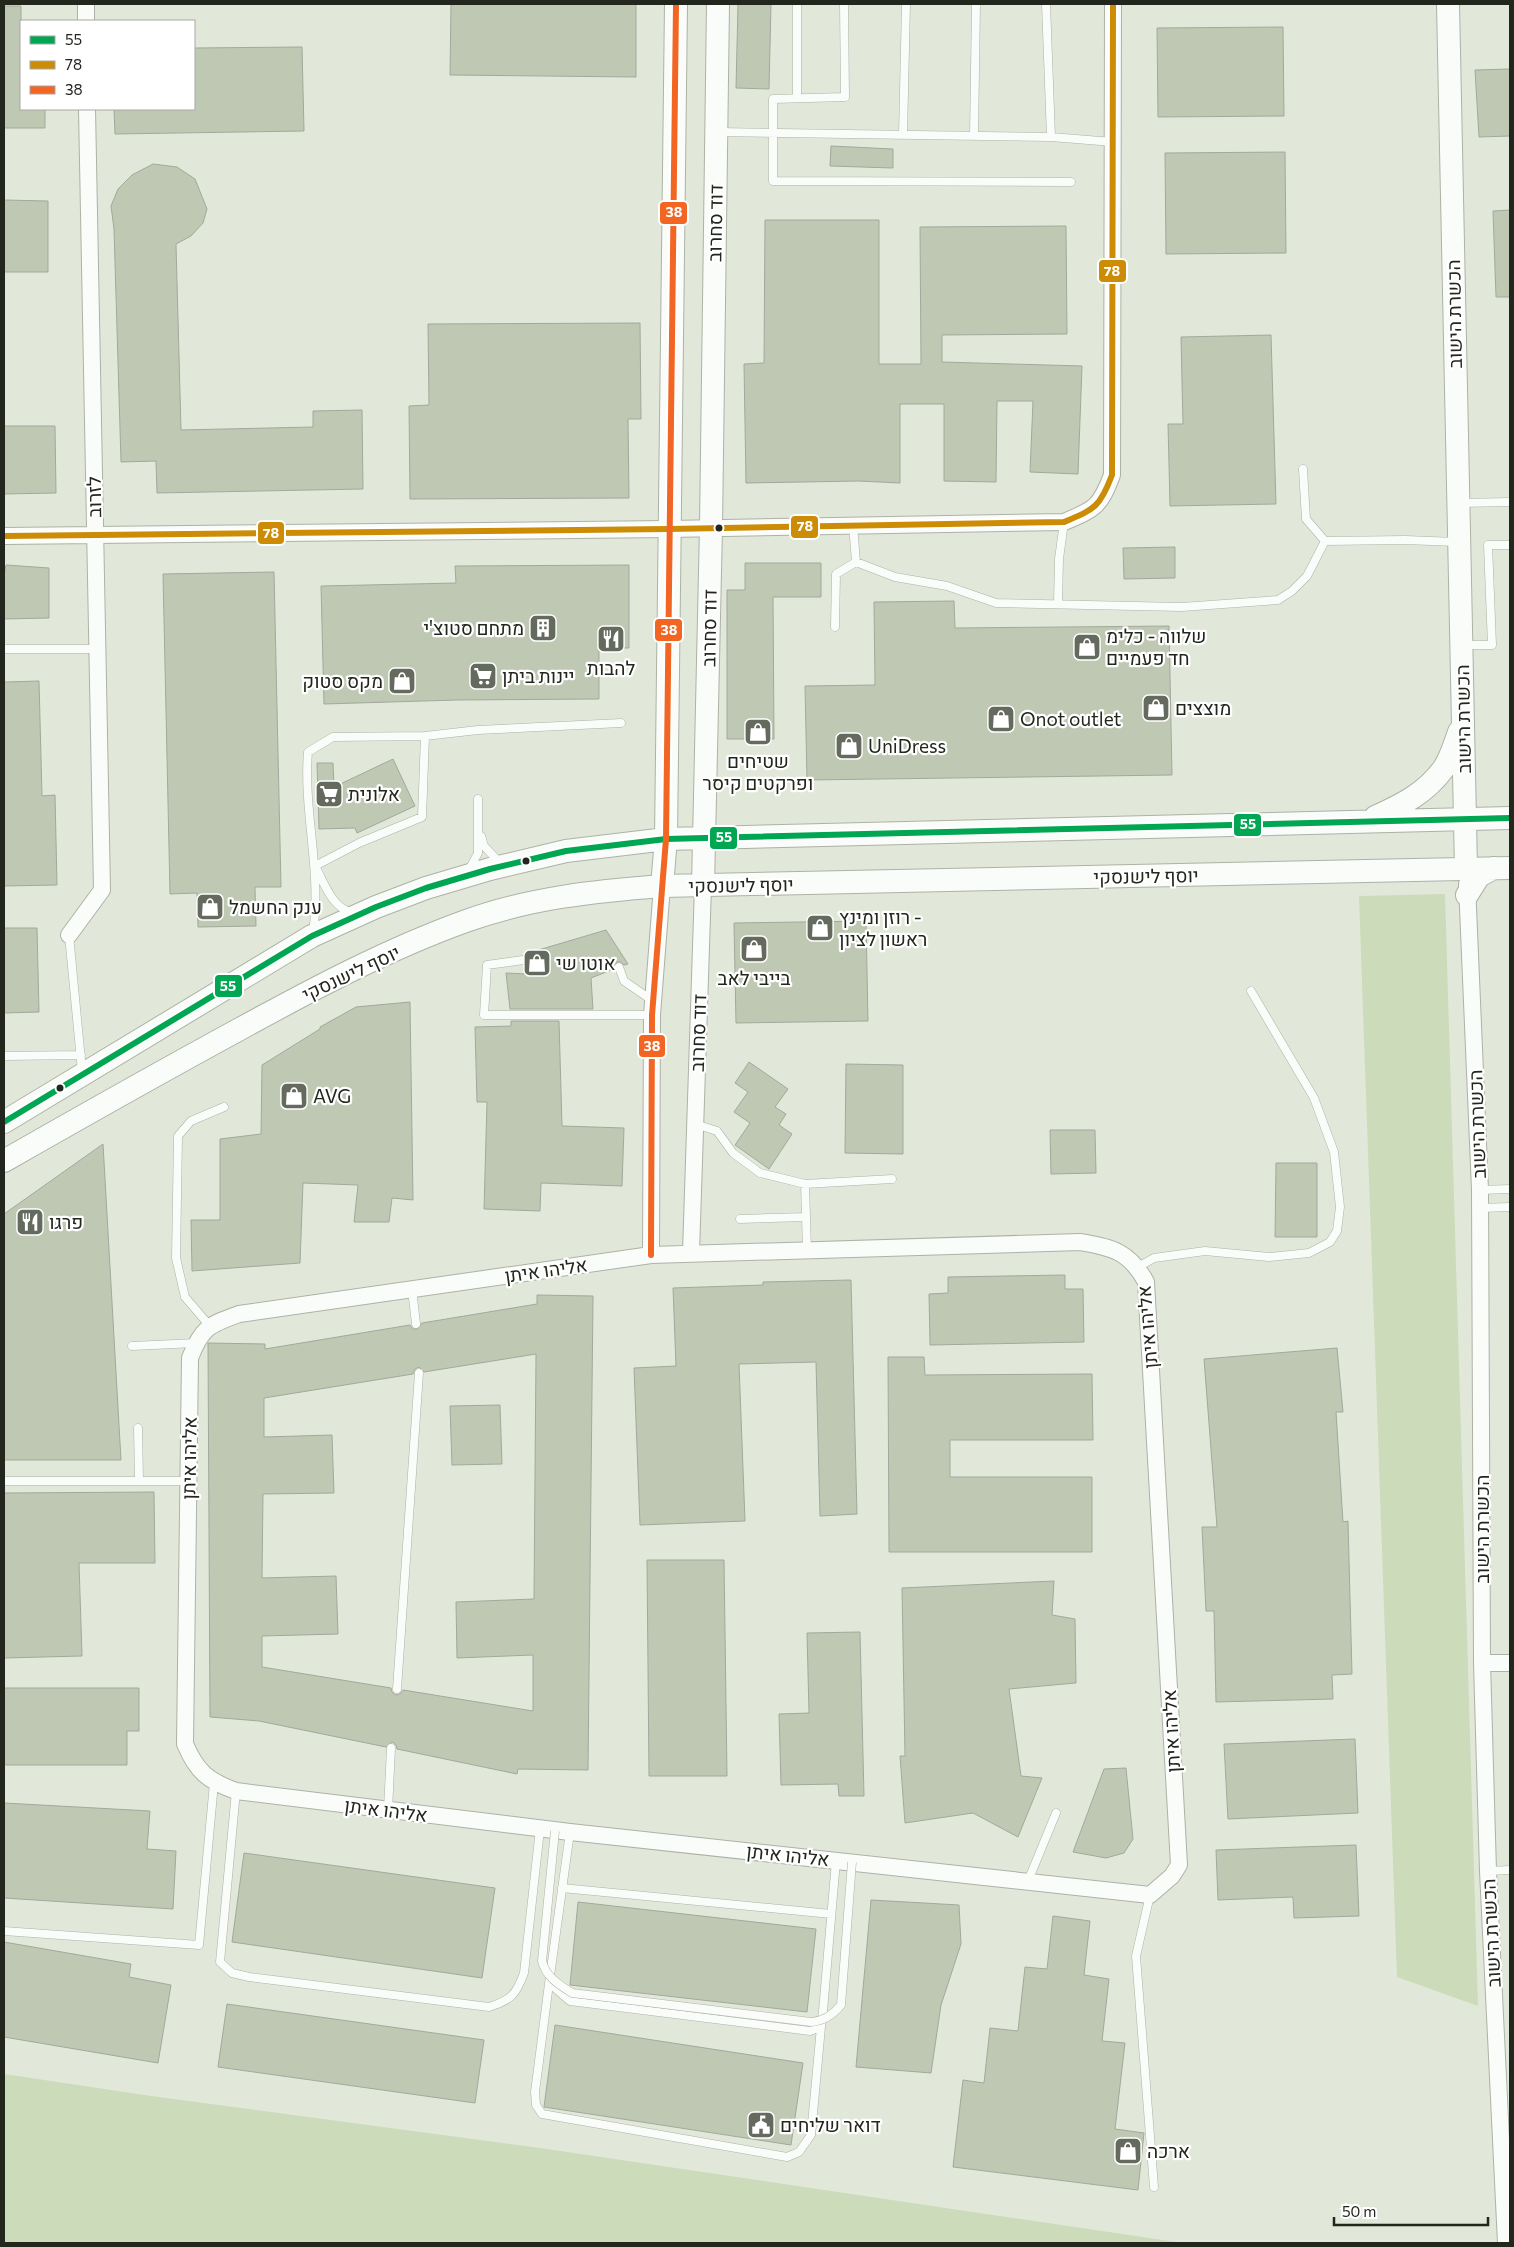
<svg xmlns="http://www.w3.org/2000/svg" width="1514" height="2247" font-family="Commissioner,Heebo,sans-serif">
  <rect width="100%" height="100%" fill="#e1e8d9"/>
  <!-- green -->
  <path fill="#ccdbb9" d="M1445 894 1478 2006 1397 1977 1359 896Z
    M4 2074 151 2096 533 2147 1183 2243H4Z"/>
  <!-- building -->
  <path fill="#bec8b2" stroke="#a3a89c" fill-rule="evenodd" d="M451 4H636V77L450 75Z
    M738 4H771L769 89 736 88Z
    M4 6H21V109H45V128H4Z
    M1283 27 1284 116 1158 117 1157 28Z
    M302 47 304 131 115 134 114 109H194V48Z
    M1510 69V136L1479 137 1475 70Z
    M831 146 893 149V168L830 166Z
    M1285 152 1286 253 1166 254 1165 153Z
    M153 164 177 167 195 179 207 209 203 223 191 236 176 244 181 430 313 427V411L362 410 363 489 157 493 156 461 121 462 114 229 111 206 118 189 132 175Z
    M4 200 48 201V272H4Z
    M1510 210V297H1496L1493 211Z
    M765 220H879V364H921L920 227 1066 226 1067 334 942 335V362L1082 366 1078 474 1030 472 1033 401H997L996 482 944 481V404H900V483L859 481 746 483 744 364 764 363Z
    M640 323 641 419H628L629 498 410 499 409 406 429 405 428 324Z
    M1271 335 1276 504 1170 506 1168 424H1183L1181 337Z
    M4 426H55L56 493 4 494Z
    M1175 547V578L1124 579 1123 548Z
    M745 563H821V597H773L774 739H727V590H745Z
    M6 565 49 568V618L4 619V575Z
    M629 565V648H599V699L457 700 324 704 321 586 456 583 455 566Z
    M274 572 281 887H255L256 926 198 927 197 893 170 894 163 574Z
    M954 601 955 628 1169 626 1172 775 807 780 805 686 875 685 874 602Z
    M39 681 42 796 55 795 57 885 4 886V682Z
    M393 759 415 806 357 833 355 828 319 829 317 763H333L334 787Z
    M866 921 868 1021 736 1023 734 923Z
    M4 928H37L39 1012 4 1013Z
    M606 930 628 964 624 965 620 962H617L614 969 591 978 593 1009H510L506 973 546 975 540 963 543 960V955L535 951Z
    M410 1002 413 1200 392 1198 389 1222H354L358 1185 303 1183 300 1263 192 1271 191 1220H220V1139L261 1134 262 1065 320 1029V1027L356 1007Z
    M511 1021H559L562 1126 624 1128 622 1186 541 1183 540 1211 484 1209 487 1102H477L475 1027 511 1026Z
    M749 1062 788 1089 775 1107 786 1114 779 1125 792 1134 769 1169 735 1145 750 1123 734 1112 748 1092 735 1083Z
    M846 1064 903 1065V1154L845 1153Z
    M1050 1130H1095L1096 1173 1051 1174Z
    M103 1144 121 1460H4V1214Z
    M1276 1163H1317V1237H1275Z
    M1065 1275V1289H1083L1084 1342 930 1345 929 1294 948 1293V1277Z
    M851 1280 857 1514 820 1516 816 1362 739 1364 745 1521 640 1525 634 1368 676 1366 673 1288 763 1285V1282Z
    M537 1295 593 1296 588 1770 518 1769 517 1774 397 1749 396 1745 392 1742 386 1747 259 1721 210 1717 208 1343 265 1344V1349L410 1325 413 1329H417L422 1323 537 1304ZM536 1354 534 1599 456 1602 457 1658 533 1655V1711L403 1690 400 1694 396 1695 392 1692 391 1688 262 1667V1636L338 1634 336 1576 262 1578 263 1494 334 1493 332 1435 264 1437V1398L413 1374 415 1369 419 1367 424 1372Z
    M1337 1348 1343 1412H1336L1343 1522 1348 1521 1352 1674 1332 1675 1333 1699 1216 1702 1214 1611H1206L1202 1527H1217L1204 1359Z
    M888 1357H924L925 1375 1092 1374 1093 1440H950V1477H1092V1552H889Z
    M500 1405 502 1464 452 1465 450 1406Z
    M154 1492 155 1563H79L82 1656 4 1658V1493Z
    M647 1560H724L727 1776H649Z
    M1054 1581 1052 1615 1075 1619 1076 1683 1009 1689 1021 1776 1042 1778 1018 1837 973 1813 905 1823 900 1756H905L902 1588Z
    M860 1632 864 1796H839L838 1784 781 1785 779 1714 809 1713 807 1633Z
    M4 1688H139V1731H127V1765H4Z
    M1355 1739 1358 1813 1228 1819 1224 1744Z
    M1126 1768 1133 1839 1124 1853 1106 1858 1073 1852 1104 1769Z
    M4 1803 150 1811 147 1849 176 1851 173 1909 4 1898Z
    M1356 1845 1359 1916 1294 1918 1293 1897 1218 1900 1216 1850Z
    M244 1853 495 1888 482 1978 232 1942Z
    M871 1900 959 1905 961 1944 941 2005 931 2073 856 2067Z
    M578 1902 816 1929 807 2012 570 1985Z
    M1053 1916 1090 1921 1084 1975 1109 1979 1102 2041 1125 2043 1115 2129 1144 2133 1138 2190 953 2167 963 2080 984 2083 990 2028 1018 2031 1025 1967 1047 1969Z
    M4 1942 131 1964 129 1977 171 1985 158 2063 4 2037Z
    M227 2004 484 2040 475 2103 218 2067Z
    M555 2025 803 2063 791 2145 544 2107Z"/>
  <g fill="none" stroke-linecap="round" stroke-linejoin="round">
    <defs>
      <path id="lane" d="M844 4 845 97 773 99V181L1071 182
        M1046 4 1051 137
        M797 98V4
        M717 132 1051 137 1113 142
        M903 135 906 4
        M974 136 976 4
        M1303 469 1306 519 1325 541
        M1460 503 1510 502
        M853 525 856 562
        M856 562 895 577 947 586 996 603 1182 607 1278 600 1292 591 1307 576 1325 541 1405 540 1457 542
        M1058 604 1059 559 1064 522
        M835 627 836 574 856 562
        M1465 645H1492L1488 545H1510
        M4 649H98
        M425 736 478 730 621 723
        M481 836 484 846 500 863
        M317 870C325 885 333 908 351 912
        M469 870 478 853V799
        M313 932C322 871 303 812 308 752L333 737 425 736 422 817 359 843 315 866
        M69 935 82 1071
        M538 958 487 965 484 1015H652
        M619 967 624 981 653 1001
        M4 1056 81 1055
        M695 1124 717 1131 733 1153 760 1173 805 1184 892 1179
        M805 1184 807 1250
        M1480 1190 1510 1189
        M1480 1208 1510 1207
        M740 1219 806 1217
        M1138 1267 1154 1258 1205 1251 1269 1257 1309 1253 1330 1242 1337 1231 1340 1207 1334 1152 1314 1098 1251 991
        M412 1289 416 1324
        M209 1325 185 1297 176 1258 178 1136 191 1121 224 1107
        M132 1346 196 1343
        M138 1428 139 1481H188
        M4 1481H139
        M397 1689 419 1373
        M236 1791 220 1962 232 1973 249 1977 489 2007C511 2000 516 1995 524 1973L540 1829
        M388 1810 391 1748
        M570 1832 550 1976 556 1989 570 2001 810 2031 821 2027 823 2011 836 1861
        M1488 1871 1510 1870
        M1028 1881 1056 1813
        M562 1888 831 1914
        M1150 1895 1136 1956 1154 2187
        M4 1931 199 1945 214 1783
        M550 1976 535 2092 536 2105 542 2114 787 2157 799 2152 811 2135 821 2027"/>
      <path id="street" d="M86 4V21
        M4 536 669 529 1064 522C1095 509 1100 507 1112 475L1113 4
        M1467 884 1480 1190 1482 1663 1488 1871 1506 2243
        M69 935 102 890 87 109
        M1080 1242C1112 1247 1130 1252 1146 1282L1179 1865 1172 1876 1150 1895 570 1832 236 1791C208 1781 197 1772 185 1744L190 1358C202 1327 209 1325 239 1314L651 1255Z
        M691 1253 703 886
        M651 1255 652 1015 662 886
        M1482 1663H1510"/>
      <path id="secondary" d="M1448 4 1466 869
        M1375 817C1402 805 1426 793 1444 768 1451 757 1455 743 1459 732
        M662 886 666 839 676 4
        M703 886 711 527 718 4
        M1467 895 1479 876 1494 868
        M4 1122 312 936 376 907 426 888 490 869 566 851 666 839 1510 818
        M4 1161C81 1117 159 1073 238 1030 311 990 388 949 466 921 529 898 596 891 662 886L1510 868"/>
    </defs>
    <!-- lane casing -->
    <use href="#lane" stroke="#adb2a6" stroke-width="9"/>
    <!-- street casing -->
    <use href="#street" stroke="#adb2a6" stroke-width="18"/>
    <!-- secondary casing -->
    <use href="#secondary" stroke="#adb2a6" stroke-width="24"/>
    <!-- lane -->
    <use href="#lane" stroke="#fafcf9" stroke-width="8"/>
    <!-- street -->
    <use href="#street" stroke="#fafcf9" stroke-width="16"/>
    <!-- secondary -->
    <use href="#secondary" stroke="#fafcf9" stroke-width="22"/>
    <defs>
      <path id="lane-bridge" d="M555 1831 542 1961C546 1977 558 1984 572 1993L811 2022C824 2021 833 2015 841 2005L852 1862"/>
    </defs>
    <!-- lane-bridge casing -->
    <use href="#lane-bridge" stroke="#adb2a6" stroke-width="9" stroke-linecap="butt"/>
    <!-- lane-bridge -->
    <use href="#lane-bridge" stroke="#fafcf9" stroke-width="8"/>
    <defs>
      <path id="bus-1" d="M4 1122 312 936 376 907 426 888 490 869 566 851 666 839 1510 818"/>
      <path id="bus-2" d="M4 536 669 529 1064 522C1095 509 1100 507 1112 475L1113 4"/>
      <path id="bus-3" d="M651 1255 652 1015 666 839 676 4"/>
    </defs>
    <!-- bus-1 casing -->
    <use href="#bus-1" stroke="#fff" stroke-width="10"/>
    <!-- bus-2 casing -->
    <use href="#bus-2" stroke="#fff" stroke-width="10"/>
    <!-- bus-3 casing -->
    <use href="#bus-3" stroke="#fff" stroke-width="10"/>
    <!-- bus-1 -->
    <use href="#bus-1" stroke="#00a651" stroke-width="6"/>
    <!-- bus-2 -->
    <use href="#bus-2" stroke="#cc8c06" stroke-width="6"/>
    <!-- bus-3 -->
    <use href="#bus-3" stroke="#f26522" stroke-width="6"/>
  </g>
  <!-- icons -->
  <defs>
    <symbol id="building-square" viewBox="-11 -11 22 22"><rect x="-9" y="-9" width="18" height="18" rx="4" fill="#656a5e" stroke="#fff"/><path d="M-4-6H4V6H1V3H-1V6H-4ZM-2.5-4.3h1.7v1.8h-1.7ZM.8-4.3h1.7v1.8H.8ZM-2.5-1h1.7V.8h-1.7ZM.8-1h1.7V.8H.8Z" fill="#fff"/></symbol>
    <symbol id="restaurant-square" viewBox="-11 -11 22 22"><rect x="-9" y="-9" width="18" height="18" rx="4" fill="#656a5e" stroke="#fff"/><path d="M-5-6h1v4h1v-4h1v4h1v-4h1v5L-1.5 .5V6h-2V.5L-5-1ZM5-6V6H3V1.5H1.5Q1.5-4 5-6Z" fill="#fff"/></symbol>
    <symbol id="shop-square" viewBox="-11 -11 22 22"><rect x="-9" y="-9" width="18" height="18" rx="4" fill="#656a5e" stroke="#fff"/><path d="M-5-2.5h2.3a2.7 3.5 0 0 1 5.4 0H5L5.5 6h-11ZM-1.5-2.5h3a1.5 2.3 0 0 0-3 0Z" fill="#fff"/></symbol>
    <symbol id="supermarket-square" viewBox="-11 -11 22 22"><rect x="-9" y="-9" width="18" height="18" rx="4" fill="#656a5e" stroke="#fff"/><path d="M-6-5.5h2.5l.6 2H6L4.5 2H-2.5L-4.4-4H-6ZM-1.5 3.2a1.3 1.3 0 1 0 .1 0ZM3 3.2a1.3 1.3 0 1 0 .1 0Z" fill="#fff"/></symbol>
    <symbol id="civic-square" viewBox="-11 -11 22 22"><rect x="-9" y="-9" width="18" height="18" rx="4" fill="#656a5e" stroke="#fff"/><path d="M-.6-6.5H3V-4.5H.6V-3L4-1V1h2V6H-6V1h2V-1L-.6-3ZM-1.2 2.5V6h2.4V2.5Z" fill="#fff"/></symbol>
  </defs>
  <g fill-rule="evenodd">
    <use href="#building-square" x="527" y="612" width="32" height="32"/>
    <use href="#restaurant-square" x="595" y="623" width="32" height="32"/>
    <use href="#shop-square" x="1071" y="631" width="32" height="32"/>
    <use href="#supermarket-square" x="467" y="660" width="32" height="32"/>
    <use href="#shop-square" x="386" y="665" width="32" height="32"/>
    <use href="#shop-square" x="1140" y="692" width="32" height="32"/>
    <use href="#shop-square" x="985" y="703" width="32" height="32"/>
    <use href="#shop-square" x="742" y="716" width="32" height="32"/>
    <use href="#shop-square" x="833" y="730" width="32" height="32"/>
    <use href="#supermarket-square" x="313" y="778" width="32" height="32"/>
    <use href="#shop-square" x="194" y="891" width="32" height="32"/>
    <use href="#shop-square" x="804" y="912" width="32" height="32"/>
    <use href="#shop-square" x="738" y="933" width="32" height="32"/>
    <use href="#shop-square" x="521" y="947" width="32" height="32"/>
    <use href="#shop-square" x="278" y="1080" width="32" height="32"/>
    <use href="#restaurant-square" x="14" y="1206" width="32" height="32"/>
    <use href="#civic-square" x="745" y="2109" width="32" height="32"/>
    <use href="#shop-square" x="1112" y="2135" width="32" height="32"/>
  </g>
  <!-- markers -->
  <g fill="#22261c" stroke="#fff" stroke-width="2">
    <circle cx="719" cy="528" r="4.5"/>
    <circle cx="526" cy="861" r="4.5"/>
    <circle cx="60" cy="1088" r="4.5"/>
  </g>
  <g text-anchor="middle" stroke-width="4.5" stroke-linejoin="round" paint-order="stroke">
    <!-- street labels -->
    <g font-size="19" fill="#22261c" stroke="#fff">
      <text transform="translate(715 223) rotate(-89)" y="7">דוד סחרוב</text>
      <text transform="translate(1454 314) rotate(-91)" y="7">הכשרת הישוב</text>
      <text transform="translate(94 497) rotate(-91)" y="7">לזרוב</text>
      <text transform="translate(709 628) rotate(-89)" y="7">דוד סחרוב</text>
      <text transform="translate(1463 719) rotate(-91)" y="7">הכשרת הישוב</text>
      <text transform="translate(1146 876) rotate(-1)" y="7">יוסף לישנסקי</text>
      <text transform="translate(741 885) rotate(-1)" y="7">יוסף לישנסקי</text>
      <text transform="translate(351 973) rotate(-25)" y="7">יוסף לישנסקי</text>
      <text transform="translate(698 1033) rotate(-88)" y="7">דוד סחרוב</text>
      <text transform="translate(1477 1124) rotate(-92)" y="7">הכשרת הישוב</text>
      <text transform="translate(546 1270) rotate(-8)" y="7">אליהו איתן</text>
      <text transform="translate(1147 1327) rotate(-95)" y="7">אליהו איתן</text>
      <text transform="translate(189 1458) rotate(-89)" y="7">אליהו איתן</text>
      <text transform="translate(1482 1529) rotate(-90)" y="7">הכשרת הישוב</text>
      <text transform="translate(1171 1731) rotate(-93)" y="7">אליהו איתן</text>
      <text transform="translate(386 1810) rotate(7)" y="7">אליהו איתן</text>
      <text transform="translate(788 1855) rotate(6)" y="7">אליהו איתן</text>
      <text transform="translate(1491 1933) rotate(-93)" y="7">הכשרת הישוב</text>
    </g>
    <!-- poi labels -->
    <g font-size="19" fill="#22261c" stroke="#fff" text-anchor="start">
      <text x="524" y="635" text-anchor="end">מתחם סטוצ'י</text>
      <text x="1106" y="643">שלווה - כלימ<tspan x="1106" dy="22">חד פעמיים</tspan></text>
      <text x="611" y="675" text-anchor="middle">להבות</text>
      <text x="502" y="683">יינות ביתן</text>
      <text x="383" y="688" text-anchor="end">מקס סטוק</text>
      <text x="1175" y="715">מוצצים</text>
      <text x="1020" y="726">Onot outlet</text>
      <text x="868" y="753">UniDress</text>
      <text x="758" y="768" text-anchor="middle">שטיחים<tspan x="758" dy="22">ופרקטים קיסר</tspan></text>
      <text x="348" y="801">אלונית</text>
      <text x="229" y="914">ענק החשמל</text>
      <text x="839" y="924">רוזן ומינץ -<tspan x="839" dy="22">ראשון לציון</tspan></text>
      <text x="556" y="970">אוטו שי</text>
      <text x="754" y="985" text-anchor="middle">בייבי לאב</text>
      <text x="313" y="1103">AVG</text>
      <text x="49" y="1229">פרגו</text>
      <text x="780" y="2132">דואר שליחים</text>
      <text x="1147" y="2158">ארכה</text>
    </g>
  </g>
  <g stroke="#fff" stroke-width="2">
    <rect x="659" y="201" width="29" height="24" rx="5" fill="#f26522"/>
    <rect x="1098" y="259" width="29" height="24" rx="5" fill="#cc8c06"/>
    <rect x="790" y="515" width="29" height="24" rx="5" fill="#cc8c06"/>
    <rect x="257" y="521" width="28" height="24" rx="5" fill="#cc8c06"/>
    <rect x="654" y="618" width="29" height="24" rx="5" fill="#f26522"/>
    <rect x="1233" y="813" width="29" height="24" rx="5" fill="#00a651"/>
    <rect x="709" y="826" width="29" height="24" rx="5" fill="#00a651"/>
    <rect x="214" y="974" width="29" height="24" rx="5" fill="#00a651"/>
    <rect x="638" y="1034" width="28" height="24" rx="5" fill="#f26522"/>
  </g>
  <g font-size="14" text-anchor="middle" font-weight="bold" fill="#fff">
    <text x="674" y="217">38</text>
    <text x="1112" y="276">78</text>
    <text x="805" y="531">78</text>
    <text x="271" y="538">78</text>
    <text x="669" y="635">38</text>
    <text x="1248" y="829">55</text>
    <text x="724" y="842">55</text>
    <text x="228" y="991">55</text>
    <text x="652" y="1051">38</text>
  </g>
  <!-- border -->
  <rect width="1514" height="2247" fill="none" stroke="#22261c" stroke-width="10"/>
  <!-- legend -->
  <rect x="20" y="20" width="175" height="90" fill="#ffffff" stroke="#a7a8a4"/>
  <rect x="30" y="36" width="25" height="8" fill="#00a651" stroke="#a7a8a4"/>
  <text x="65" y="45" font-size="15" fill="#22261c">55</text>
  <rect x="30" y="61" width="25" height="8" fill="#cc8c06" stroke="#a7a8a4"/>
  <text x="65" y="70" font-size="15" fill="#22261c">78</text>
  <rect x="30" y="86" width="25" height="8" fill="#f26522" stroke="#a7a8a4"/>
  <text x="65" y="95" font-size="15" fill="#22261c">38</text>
  <!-- scale -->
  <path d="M1334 2217v8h154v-8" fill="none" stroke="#22261c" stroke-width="2.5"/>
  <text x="1342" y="2217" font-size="15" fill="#22261c" stroke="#ffffff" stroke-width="4" paint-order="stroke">50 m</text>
</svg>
